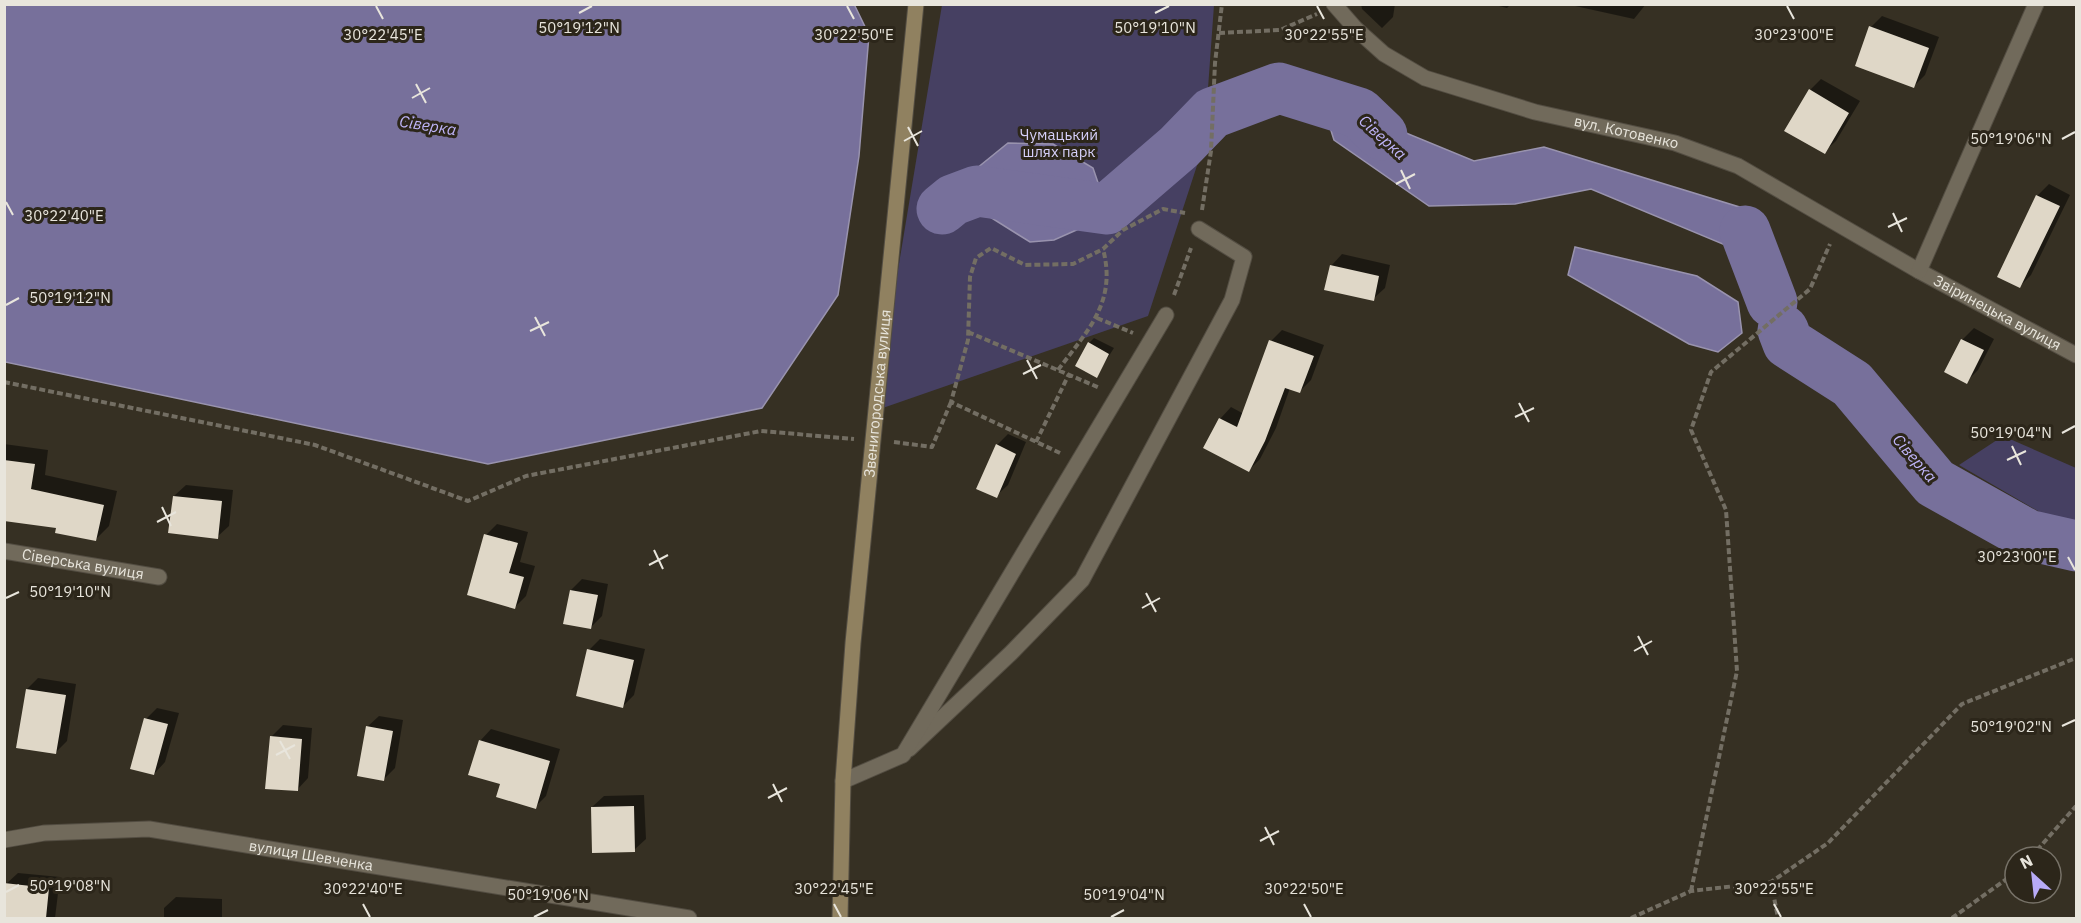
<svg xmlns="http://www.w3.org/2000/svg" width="2081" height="923" font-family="'IBM Plex Sans',sans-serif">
  <rect width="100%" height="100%" fill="#363023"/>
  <!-- green -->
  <path fill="#464062" d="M942 5H1214L1204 144 1148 316 877 410 881 372Z
    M2003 436 2076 468V523L2050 518 1959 465Z"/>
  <!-- water -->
  <path fill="#77709b" stroke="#9993ae" stroke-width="1.5" d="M854 4 869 35 859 156 838 295 762 408 488 464 5 362V5Z
    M1333 80 1386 108 1389 126 1474 161 1544 147 1746 209 1757 225 1788 283 1766 299 1735 249 1591 189 1515 204 1429 206 1334 140 1320 96Z
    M1008 143 1053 144 1093 168 1107 209 1090 224 1054 240 1030 242 982 212 976 198 977 191 971 173Z
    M1575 247 1697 276 1738 302 1742 333 1718 352 1689 344 1568 275Z"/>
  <!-- shadow -->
  <path fill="#0007" d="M1361 4H1395L1393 17 1382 28 1362 9Z
    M1491 4H1511L1507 8Z
    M1566 4H1646L1634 19Z
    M1882 16 1939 37 1925 75 1914 86 1871 27Z
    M1821 79 1860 101 1836 141 1824 152 1810 90Z
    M2049 184 2070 195 2031 275 2020 286 1999 276 2037 196Z
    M1342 254 1390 265 1385 288 1373 299 1331 266Z
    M1974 328 1994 339 1978 370 1966 382 1946 371 1962 340Z
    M1282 330 1324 345 1311 380 1299 392 1290 388 1276 428 1260 459 1249 470 1220 419 1231 407 1244 414 1271 341Z
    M1094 338 1114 348 1096 376 1089 343Z
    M1008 434 1026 442 1008 485 996 496 997 445Z
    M4 444 48 450 45 475 117 491 109 526 95 540 57 527 4 519Z
    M186 485 233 490 229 526 217 537 174 496Z
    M497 524 528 532 520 562 535 566 526 596 515 607 486 535Z
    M582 579 608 584 602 616 591 627 571 590Z
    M600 639 645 649 634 695 623 706 589 650Z
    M38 678 76 684 67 741 55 753 27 689Z
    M157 708 179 713 165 762 154 774 146 719Z
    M379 716 403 720 395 768 384 779 367 727Z
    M283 725 312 728 308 778 297 790 271 737Z
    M491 729 560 749 546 796 535 807 502 783 480 741Z
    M644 795 646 839 634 850 592 807 604 796Z
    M18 873 60 877 55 918H4L6 884Z
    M176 897 222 899V918H164V908Z"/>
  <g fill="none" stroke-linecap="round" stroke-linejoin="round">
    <!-- river -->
    <path stroke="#77709b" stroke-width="51" d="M942 209 953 200 977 191 1107 209 1179 147 1212 113 1279 88 1359 113 1382 135
      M1745 231 1772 302
      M1783 330 1788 343 1852 384 1935 483 2028 535 2076 546"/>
  </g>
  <!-- building -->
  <path fill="#dfd7c7" d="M1869 26 1929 48 1914 88 1855 66Z
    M1809 89 1849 113 1825 154 1784 131Z
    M2036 195 2060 206 2020 288 1997 277Z
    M1330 265 1379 276 1374 301 1324 290Z
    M1961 339 1984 350 1967 384 1944 372Z
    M1269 340 1314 356 1300 393 1285 388 1265 441 1249 472 1203 448 1219 418 1237 427Z
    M1088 342 1109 354 1097 378 1075 366Z
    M996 444 1016 454 997 498 976 489Z
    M4 460 35 464 31 489 104 505 96 541 55 533 56 528 4 521Z
    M173 496 222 501 218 539 168 533Z
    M484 534 518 543 509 573 524 577 515 609 467 595Z
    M570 590 598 595 591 629 563 624Z
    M587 649 634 660 623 708 576 696Z
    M26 689 66 695 56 754 16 748Z
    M144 718 168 724 154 775 130 769Z
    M366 726 393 731 384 781 357 776Z
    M270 736 302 739 298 791 265 789Z
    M479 740 550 761 536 809 496 797 500 784 468 775Z
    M634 806 635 852 592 853 591 807Z
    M4 883 49 888 46 918H4Z"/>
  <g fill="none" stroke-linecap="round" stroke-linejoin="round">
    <defs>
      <path id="lane" d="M909 749 1011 653 1082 580 1232 300 1244 257 1199 229"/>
      <g id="street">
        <path id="s1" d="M1334 4 1355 28 1384 54 1425 78 1535 112 1675 143 1738 166 1919 271 2076 355"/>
        <path d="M1919 271 2036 4"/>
        <path id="s2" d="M4 551 159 577"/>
        <path d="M843 781 903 755 1166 315"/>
        <path id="s3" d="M4 840 44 833 149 829 689 918"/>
      </g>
      <g id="secondary">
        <path id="s4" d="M840 918 843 781 853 643 916 4"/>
      </g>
    </defs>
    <!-- lane casing -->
    <use href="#lane" stroke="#534d42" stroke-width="17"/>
    <!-- street casing -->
    <use href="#street" stroke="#534d42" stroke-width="17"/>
    <!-- secondary casing -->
    <use href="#secondary" stroke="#534d42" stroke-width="17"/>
    <!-- path -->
    <path stroke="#736e63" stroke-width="4" stroke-dasharray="6 3" stroke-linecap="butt" d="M1219 33 1280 30 1317 14
      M1202 210 1211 151 1215 63 1222 4
      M1174 295 1191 248
      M1097 318 1133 333
      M968 332 1100 388
      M1058 370C1088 330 1117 302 1103 249
      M4 382 315 445 468 501 526 476 761 431 854 439
      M894 442 932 447 951 402
      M1036 442 1069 374
      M1060 453 951 402 968 340 970 277 976 258 991 248 1025 265 1073 264 1103 249 1123 230 1163 209 1185 213
      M2031 857 2076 806
      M1771 882 1778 918
      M1691 891 1737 671 1726 510 1691 430 1711 372 1810 289 1830 244
      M1631 918 1691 891 1771 882 1828 843 1962 704 2076 658
      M1952 918 2015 873"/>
    <!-- lane -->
    <use href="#lane" stroke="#716a5b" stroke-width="15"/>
    <!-- street -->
    <use href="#street" stroke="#716a5b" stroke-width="15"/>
    <!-- secondary -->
    <use href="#secondary" stroke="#908160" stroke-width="15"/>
  </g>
  <!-- ticks -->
  <path fill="none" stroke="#e8e5dc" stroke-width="2" d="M376 6 383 19M847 6 854 19M1317 6 1324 19M1787 6 1794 19M579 13 592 6M1155 13 1169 6M416 84 426 103M412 98 430 88M908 127 918 146M2062 139 2075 132M904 141 922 131M1401 170 1410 189M1396 184 1415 174M6 202 13 215M1893 213 1902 232M1888 227 1907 218M6 305 19 298M535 317 545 336M530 331 549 322M1027 360 1037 379M1023 374 1041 365M1519 403 1529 422M1515 417 1534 408M2062 433 2075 426M2012 446 2021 465M2007 460 2026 451M162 507 171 526M157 522 176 512M654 550 663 569M2068 557 2075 570M649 565 668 555M1146 593 1156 612M6 598 19 592M1142 608 1160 598M1638 636 1648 655M1634 651 1652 641M2062 726 2075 720M280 741 290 759M276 755 295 745M773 784 782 802M768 798 787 788M1265 827 1274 845M1260 841 1279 831M6 892 19 885M363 904 370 917M834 904 841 917M1304 904 1311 917M1774 904 1781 917M534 917 548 910M1111 917 1124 910"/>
  <g text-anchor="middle" stroke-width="6" stroke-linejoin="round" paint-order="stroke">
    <!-- street labels -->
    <g font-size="15" fill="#e8e5dc" stroke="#2c261a">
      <text dy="5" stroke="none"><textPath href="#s1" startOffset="327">вул. Котовенко</textPath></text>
      <text dy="5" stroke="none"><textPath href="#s1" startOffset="742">Звіринецька вулиця</textPath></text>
      <text dy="5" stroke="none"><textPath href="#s4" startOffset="526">Звенигородська вулиця</textPath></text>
      <text dy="5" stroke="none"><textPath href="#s2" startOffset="80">Сіверська вулиця</textPath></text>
      <text dy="5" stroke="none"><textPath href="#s3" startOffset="310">вулиця Шевченка</textPath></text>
    </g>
    <!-- park labels -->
    <g font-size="15" fill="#d6d0fa" stroke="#2c261a">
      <text x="1059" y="140">Чумацький<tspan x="1059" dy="17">шлях парк</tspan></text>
    </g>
    <!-- water labels -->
    <g font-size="16" font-style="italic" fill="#bfb5f9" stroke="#2c261a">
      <text transform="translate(428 125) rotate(9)" y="6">Сіверка</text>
      <text transform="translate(1383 137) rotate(42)" y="6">Сіверка</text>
      <text transform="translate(1915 458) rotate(49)" y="6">Сіверка</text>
    </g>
  </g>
  <g font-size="15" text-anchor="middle" fill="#e8e5dc" stroke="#2c261a" stroke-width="6" stroke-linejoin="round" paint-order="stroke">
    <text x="579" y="33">50°19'12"N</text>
    <text x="1155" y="33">50°19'10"N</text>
    <text x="383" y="40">30°22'45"E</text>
    <text x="854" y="40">30°22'50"E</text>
    <text x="1324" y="40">30°22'55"E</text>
    <text x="1794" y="40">30°23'00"E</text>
    <text x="2011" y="144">50°19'06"N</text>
    <text x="64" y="221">30°22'40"E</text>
    <text x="70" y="303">50°19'12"N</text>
    <text x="2011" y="438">50°19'04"N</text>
    <text x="2017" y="562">30°23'00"E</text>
    <text x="70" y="597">50°19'10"N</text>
    <text x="2011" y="732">50°19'02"N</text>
    <text x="70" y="891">50°19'08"N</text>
    <text x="363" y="894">30°22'40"E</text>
    <text x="834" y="894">30°22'45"E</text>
    <text x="1304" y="894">30°22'50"E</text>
    <text x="1774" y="894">30°22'55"E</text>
    <text x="548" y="900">50°19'06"N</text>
    <text x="1124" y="900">50°19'04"N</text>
  </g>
  <!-- border -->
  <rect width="2081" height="923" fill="none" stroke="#e8e5dc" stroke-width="12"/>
  <!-- north arrow -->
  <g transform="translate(2033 875) rotate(333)"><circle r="28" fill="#2c261a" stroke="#777268" stroke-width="1.5"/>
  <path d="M0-4.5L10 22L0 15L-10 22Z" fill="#b8abf7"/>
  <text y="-9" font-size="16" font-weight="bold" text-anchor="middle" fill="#e8e5dc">N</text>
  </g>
</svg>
